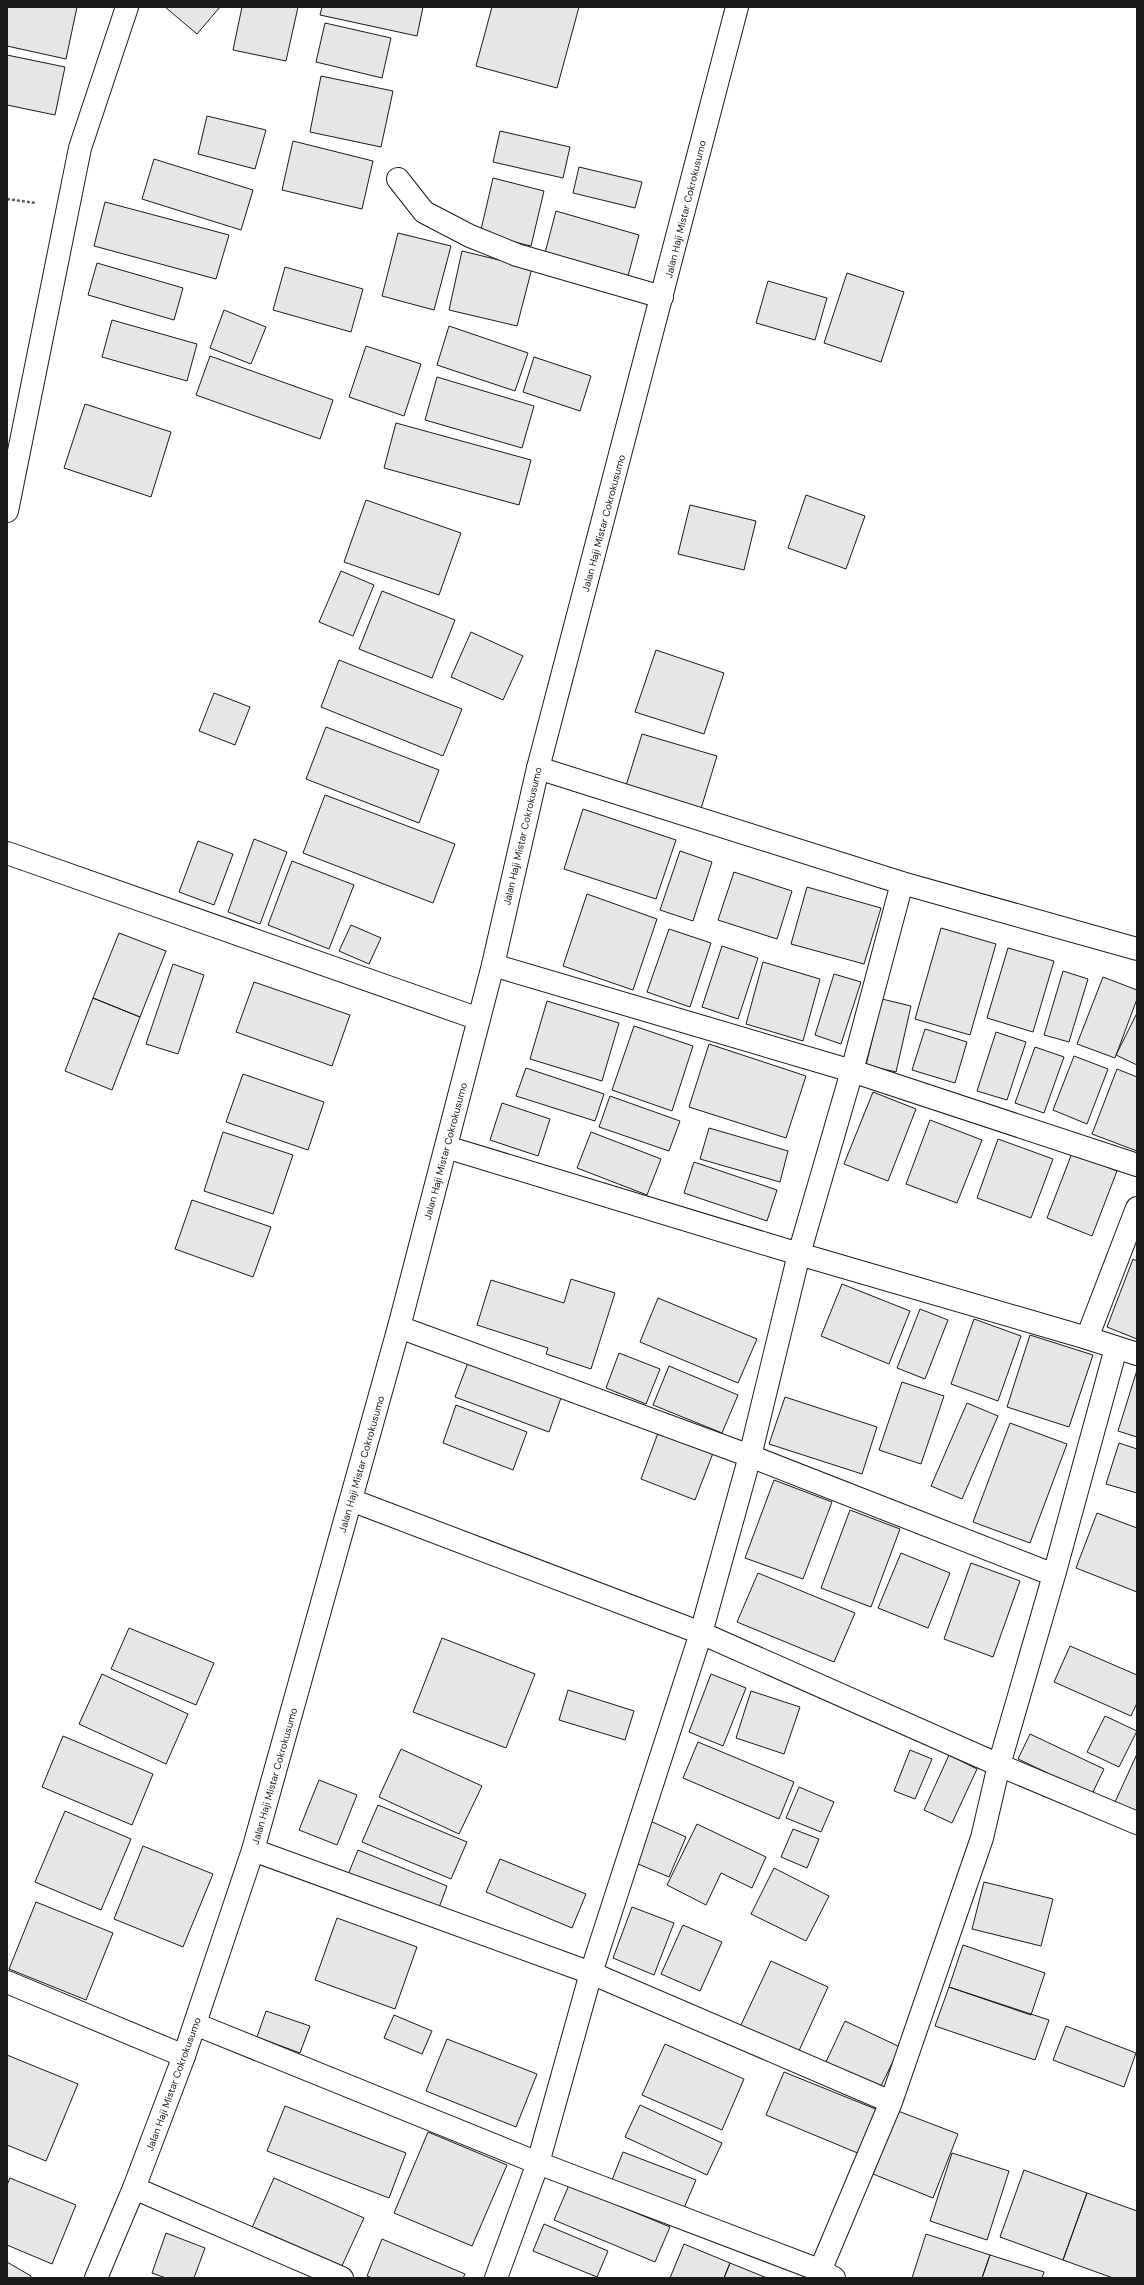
<svg xmlns="http://www.w3.org/2000/svg" width="1144" height="2285" font-family="'DM Sans',sans-serif">
  <rect width="100%" height="100%" fill="#fff"/>
  <!-- building -->
  <path fill="#e6e6e6" stroke="#1a1a1a" d="M7 7H77L66 59 7 46Z
    M165 7H220L197 34Z
    M242 7H298L286 61 233 50Z
    M322 7H423L417 36 320 15Z
    M492 7H579L557 88 476 66Z
    M325 23 391 38 382 78 316 62Z
    M7 55 65 67 55 115 7 105Z
    M321 76 393 91 381 147 310 132Z
    M207 116 266 130 255 169 198 154Z
    M500 131 570 147 563 178 493 162Z
    M293 141 373 161 362 209 282 190Z
    M154 159 253 190 241 230 142 199Z
    M579 167 642 182 635 208 573 193Z
    M493 178 544 191 531 246 480 234Z
    M105 202 229 235 216 279 94 246Z
    M556 211 639 235 628 276 545 253Z
    M398 233 451 246 434 310 382 296Z
    M462 251 532 268 517 326 449 310Z
    M97 263 183 288 174 320 88 295Z
    M285 267 363 289 351 332 273 310Z
    M847 273 904 292 881 362 824 343Z
    M768 281 827 298 815 340 756 323Z
    M224 310 266 327 251 364 210 348Z
    M112 320 197 344 187 381 102 357Z
    M449 326 528 353 515 391 437 365Z
    M366 346 421 364 404 416 349 397Z
    M210 356 333 400 320 439 196 395Z
    M534 357 591 376 580 411 523 392Z
    M437 377 534 406 522 448 425 420Z
    M85 404 171 432 151 497 64 468Z
    M396 423 531 460 519 505 384 468Z
    M806 495 865 516 846 569 788 548Z
    M366 500 461 533 439 595 344 562Z
    M690 505 756 521 744 570 678 554Z
    M341 571 374 585 353 636 319 622Z
    M382 591 455 620 432 678 359 649Z
    M471 632 523 656 503 700 451 677Z
    M656 650 724 673 704 734 635 712Z
    M339 660 462 709 443 756 321 707Z
    M214 693 250 707 235 745 199 731Z
    M326 727 439 770 419 823 306 779Z
    M642 734 717 756 700 812 625 789Z
    M325 795 455 844 433 903 303 853Z
    M583 809 676 840 656 899 564 869Z
    M254 839 287 852 260 924 228 912Z
    M198 841 233 854 214 905 179 892Z
    M680 851 712 862 693 921 660 910Z
    M292 861 354 885 329 949 268 925Z
    M734 872 792 891 777 939 718 920Z
    M807 887 881 908 864 964 791 944Z
    M587 894 657 919 633 990 563 966Z
    M351 925 381 938 369 964 339 951Z
    M941 928 996 944 970 1035 915 1019Z
    M669 929 711 943 690 1007 647 992Z
    M119 933 166 951 140 1017 93 998Z
    M722 946 758 958 738 1019 702 1007Z
    M1008 948 1054 961 1033 1032 987 1018Z
    M763 962 820 979 803 1041 746 1024Z
    M173 964 204 975 178 1054 146 1044Z
    M1063 971 1088 979 1069 1042 1044 1035Z
    M834 974 861 982 841 1044 815 1035Z
    M1103 977 1137 990V999L1115 1058 1077 1044Z
    M254 982 350 1015 332 1066 236 1032Z
    M93 998 140 1017 112 1090 65 1071Z
    M882 999 911 1006 896 1072 866 1065Z
    M547 1001 619 1023 602 1081 530 1059Z
    M1137 1013V1065L1116 1055Z
    M634 1026 693 1046 672 1111 612 1090Z
    M925 1029 967 1042 955 1083 912 1070Z
    M996 1032 1026 1042 1007 1100 977 1091Z
    M709 1044 806 1076 786 1138 689 1107Z
    M1035 1047 1064 1057 1044 1113 1015 1103Z
    M1074 1056 1108 1069 1087 1124 1053 1110Z
    M526 1068 604 1094 595 1121 516 1096Z
    M1117 1069 1137 1077V1151L1092 1134Z
    M243 1074 324 1102 308 1150 226 1122Z
    M873 1092 916 1109 888 1181 844 1164Z
    M610 1096 680 1121 669 1151 599 1127Z
    M502 1103 550 1119 538 1156 490 1140Z
    M930 1120 982 1140 957 1203 906 1184Z
    M709 1128 788 1151 780 1182 700 1159Z
    M223 1132 293 1155 273 1214 204 1191Z
    M591 1132 661 1159 647 1195 577 1168Z
    M998 1139 1053 1159 1031 1218 977 1198Z
    M1072 1153 1117 1171 1092 1236 1047 1218Z
    M694 1162 777 1190 767 1221 684 1193Z
    M192 1200 271 1227 253 1277 175 1249Z
    M1133 1259 1137 1261V1339L1107 1327Z
    M571 1279 615 1293 591 1369 546 1354 548 1348 477 1325 491 1280 564 1303Z
    M842 1284 910 1311 889 1364 821 1336Z
    M658 1298 757 1339 738 1383 640 1342Z
    M920 1309 948 1320 925 1379 897 1368Z
    M974 1319 1021 1336 998 1401 951 1384Z
    M1030 1335 1093 1355 1069 1427 1007 1407Z
    M619 1353 660 1369 646 1404 606 1388Z
    M469 1360 562 1395 549 1432 455 1397Z
    M669 1366 738 1395 722 1433 653 1405Z
    M1137 1370V1437L1118 1431Z
    M902 1382 944 1396 921 1464 879 1450Z
    M785 1397 877 1427 862 1474 769 1444Z
    M967 1403 998 1416 962 1499 931 1486Z
    M456 1405 527 1432 513 1470 443 1443Z
    M1010 1423 1067 1444 1030 1543 973 1522Z
    M658 1433 713 1453 695 1500 641 1479Z
    M1119 1443 1137 1449V1493L1106 1484Z
    M774 1480 832 1502 803 1579 745 1558Z
    M850 1510 900 1529 871 1607 821 1588Z
    M1097 1513 1137 1528V1592L1076 1568Z
    M901 1553 950 1573 928 1628 878 1608Z
    M971 1563 1020 1581 993 1657 944 1639Z
    M758 1573 855 1613 834 1662 737 1622Z
    M129 1628 214 1663 196 1705 111 1669Z
    M442 1638 535 1674 506 1748 413 1712Z
    M1070 1646 1137 1675V1703L1131 1716 1054 1682Z
    M102 1674 188 1714 166 1764 79 1724Z
    M711 1674 746 1688 723 1746 689 1732Z
    M568 1690 634 1711 625 1740 559 1720Z
    M751 1691 800 1707 784 1754 736 1738Z
    M1105 1716 1137 1731 1119 1767 1087 1752Z
    M1030 1734 1104 1769 1092 1794 1018 1759Z
    M63 1736 153 1774 132 1825 42 1787Z
    M698 1742 794 1782 779 1819 683 1778Z
    M401 1749 482 1786 459 1834 379 1797Z
    M910 1750 932 1759 915 1799 894 1791Z
    M1137 1754V1812L1115 1802Z
    M949 1755 977 1769 952 1823 924 1810Z
    M319 1780 357 1795 337 1845 299 1830Z
    M799 1787 834 1802 821 1832 786 1818Z
    M378 1805 467 1842 451 1879 362 1842Z
    M65 1811 131 1839 101 1910 35 1882Z
    M648 1820 686 1837 669 1877 631 1861Z
    M697 1824 766 1857 752 1888 721 1873 706 1905 667 1885Z
    M793 1829 819 1839 807 1868 781 1857Z
    M143 1846 213 1874 183 1947 114 1919Z
    M358 1850 447 1886 437 1913 347 1877Z
    M500 1859 586 1894 572 1928 486 1892Z
    M774 1868 829 1896 806 1941 751 1914Z
    M984 1882 1053 1899 1041 1946 972 1929Z
    M36 1902 113 1933 86 2000 9 1969Z
    M632 1907 674 1923 654 1975 613 1958Z
    M337 1918 417 1947 395 2009 315 1980Z
    M683 1925 722 1942 700 1991 661 1974Z
    M963 1945 1045 1973 1031 2015 949 1987Z
    M771 1961 828 1987 798 2053 740 2027Z
    M949 1987 1049 2020 1035 2060 935 2026Z
    M266 2011 310 2026 300 2053 257 2037Z
    M394 2015 432 2031 422 2054 384 2038Z
    M845 2021 900 2047 879 2090 825 2064Z
    M1066 2026 1136 2053 1124 2087 1053 2060Z
    M447 2039 537 2074 516 2127 426 2091Z
    M665 2044 744 2079 722 2130 642 2095Z
    M7 2055 78 2084 46 2161 7 2145Z
    M784 2072 878 2110 860 2154 766 2115Z
    M640 2105 722 2143 707 2175 625 2137Z
    M285 2106 406 2153 389 2198 267 2151Z
    M898 2111 958 2134 933 2198 873 2174Z
    M428 2132 507 2165 472 2246 394 2213Z
    M623 2152 696 2180 684 2208 612 2180Z
    M952 2153 1009 2171 987 2240 930 2221Z
    M1024 2170 1087 2193 1063 2260 1000 2237Z
    M10 2178 76 2205 52 2264 7 2245V2185Z
    M274 2178 364 2218 340 2270 251 2230Z
    M569 2185 670 2227 655 2262 554 2220Z
    M1087 2193 1137 2211V2278H1113L1063 2260Z
    M544 2224 608 2251 597 2277 533 2251Z
    M166 2233 205 2248 194 2278H166L152 2273Z
    M926 2234 990 2255 982 2278H912Z
    M382 2239 465 2274 463 2278H372L367 2276Z
    M684 2244 730 2263 724 2278H670Z
    M990 2255 1044 2272 1042 2278H982Z
    M7 2262 31 2276 30 2278H7Z
    M730 2263 767 2278H724Z"/>
  <g fill="none" stroke-linecap="round" stroke-linejoin="round">
    <defs>
      <path id="street" d="M398 179 424 212 470 236 517 255 662 297
        M7 511 80 148 127 7
        M538 768 902 883 1137 949
        M7 853 479 1019
        M493 965 852 1071 1137 1165
        M446 1147 799 1254 1087 1338 1137 1354
        M399 1327 750 1456 1054 1575 999 1765 982 1838 891 2102 817 2278
        M1087 1338 1137 1208
        M351 1500 701 1633 999 1765 1137 1823
        M1054 1575 1116 1348
        M253 1850 591 1973 891 2102
        M7 1982 184 2056
        M195 2024 538 2163 819 2270 834 2278
        M134 2188 342 2278
        M496 2278 538 2163 591 1973 701 1633 750 1456 799 1254 852 1071 902 883"/>
      <path id="primary" d="M96 2278 134 2188 184 2056 253 1850 399 1327 493 965 538 768 737 7"/>
    </defs>
    <!-- street casing -->
    <use href="#street" stroke="#1a1a1a" stroke-width="24"/>
    <!-- primary casing -->
    <use href="#primary" stroke="#1a1a1a" stroke-width="24"/>
    <!-- path -->
    <path stroke="#5f5f5f" stroke-width="2.5" stroke-dasharray="3 2" stroke-linecap="butt" d="M7 199 36 203"/>
    <!-- street -->
    <use href="#street" stroke="#fff" stroke-width="22"/>
    <!-- primary -->
    <use href="#primary" stroke="#fff" stroke-width="22"/>
  </g>
  <g text-anchor="middle" stroke-width="3" stroke-linejoin="round" paint-order="stroke">
    <!-- street labels -->
    <g font-size="10" fill="#1a1a1a" stroke="#fff">
      <text transform="translate(685 209) rotate(-76)" y="4">Jalan Haji Mistar Cokrokusumo</text>
      <text transform="translate(603 523) rotate(-75)" y="4">Jalan Haji Mistar Cokrokusumo</text>
      <text transform="translate(522 836) rotate(-77)" y="4">Jalan Haji Mistar Cokrokusumo</text>
      <text transform="translate(445 1151) rotate(-75)" y="4">Jalan Haji Mistar Cokrokusumo</text>
      <text transform="translate(361 1464) rotate(-74)" y="4">Jalan Haji Mistar Cokrokusumo</text>
      <text transform="translate(274 1776) rotate(-74)" y="4">Jalan Haji Mistar Cokrokusumo</text>
      <text transform="translate(173 2084) rotate(-70)" y="4">Jalan Haji Mistar Cokrokusumo</text>
    </g>
  </g>
  <!-- border -->
  <rect width="1144" height="2285" fill="none" stroke="#1a1a1a" stroke-width="16"/>
</svg>
